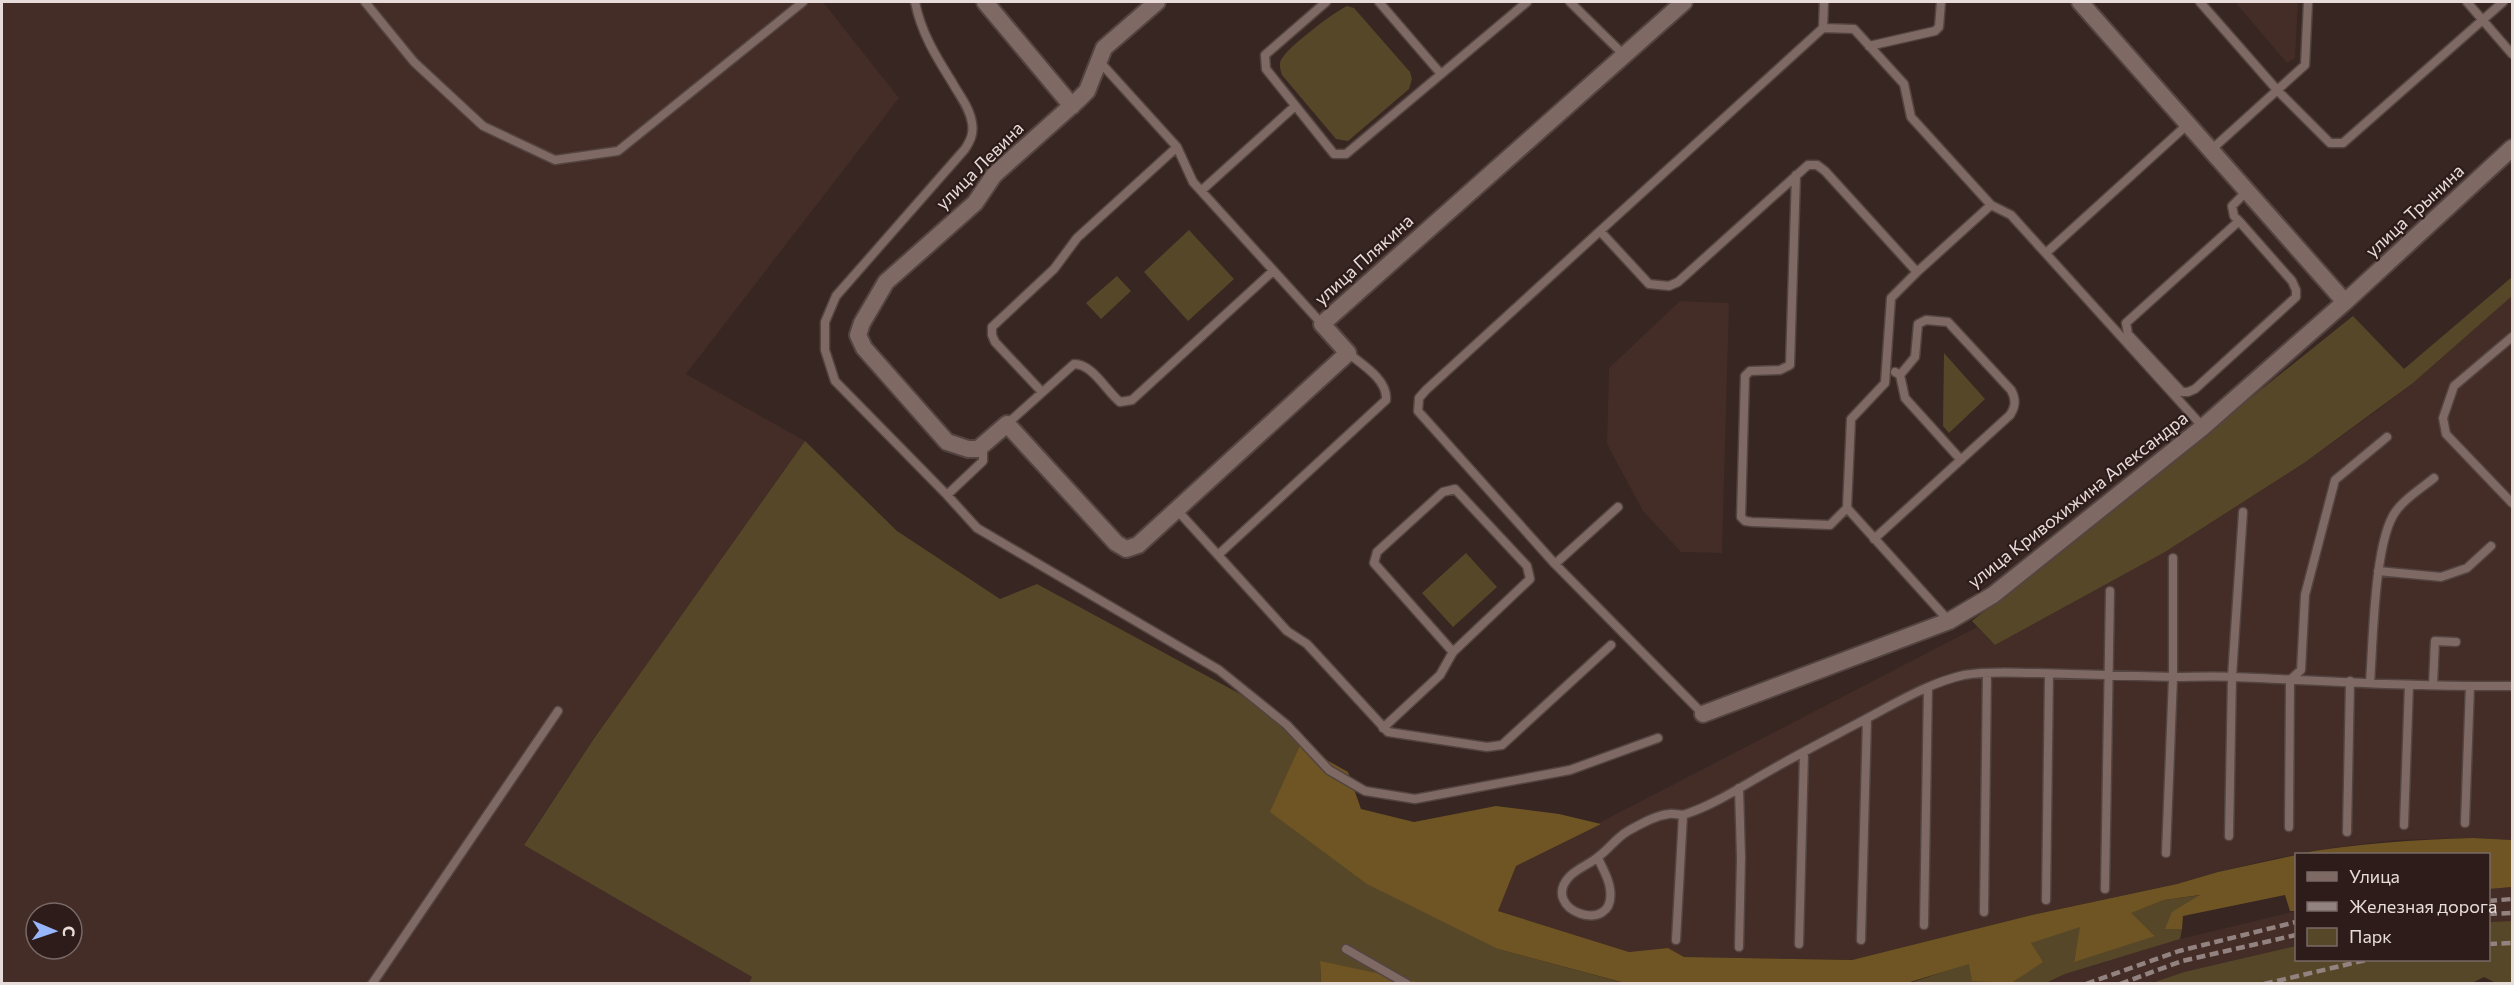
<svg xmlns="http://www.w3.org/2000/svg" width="2514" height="985" font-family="Commissioner,sans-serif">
  <rect width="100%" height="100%" fill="#372622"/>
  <!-- built -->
  <path fill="#442c27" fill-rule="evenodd" d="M2 2H823L899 98 686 374 805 441 593 740 524 844 752 977 749 983 2 984ZM36 913H72V949H36Z
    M2235 2H2298L2295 58 2287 63Z
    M2512 296V840L2473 838 2397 840 2338 847 2278 858 2218 872 2177 884 2032 915 1852 960 1683 957 1668 948 1629 952 1498 911 1516 866 1977 627 1995 645 2165 552 2304 463 2379 409 2413 383Z
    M1680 301 1729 303 1722 553 1681 552 1643 511 1607 444 1609 368Z
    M2512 887V921L2489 922 2488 889Z
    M2296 911V946L2184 972 2152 983 2046 984 2065 974 2180 939Z"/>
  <!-- green -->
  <path fill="#574729" d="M1347 6 1354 8 1410 72 1412 79 1409 89 1348 141 1336 139 1282 75C1280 68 1278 63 1283 57 1291 45 1334 12 1347 6Z
    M1189 230 1234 279 1188 321 1144 272Z
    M1117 276 1131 291 1101 319 1086 303Z
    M2512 277V296L2413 383 2304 463 2165 552 1995 645 1972 621 2353 316 2404 369Z
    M1944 353 1985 399 1949 433 1943 426Z
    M805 441 897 531 1000 599 1037 584 1255 702 1300 745 1271 812 1498 949 1624 983H1423L1320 962 1321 984 749 983 752 977 524 845 593 740Z
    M1466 553 1497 587 1453 627 1422 593Z
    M2202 895 2166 928 2182 929 2180 939 2065 974 2046 983 1907 984 2081 926 2074 961 2154 935 2130 913 2164 900Z
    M2512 921V983H2496L2484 977 2470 984 2152 983 2184 972 2296 946V960H2488L2489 922Z"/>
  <!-- forest -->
  <path fill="#6e5523" d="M1300 745 1348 772 1361 809 1414 822 1496 806 1559 814 1601 824 1516 866 1498 911 1629 952 1668 948 1684 957 1852 960 2032 915 2177 884 2218 872 2296 855V911H2290L2285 895 2183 916 2182 929H2165L2172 912 2200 895 2164 900 2131 913 2155 936 2074 962 2080 927 2031 943 2043 962 2011 983 1972 981 1969 964 1907 983H1625L1498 949 1367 884 1270 812Z
    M2473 838 2512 840V887L2489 889 2488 854H2297C2356 843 2414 840 2473 838Z
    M1320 961 1423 983H1321Z"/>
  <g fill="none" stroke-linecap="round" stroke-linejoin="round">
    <defs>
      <path id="service" d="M365 2 414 62 483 126 555 160 618 151 803 2
        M915 2C921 32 935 55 952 82 959 95 970 108 972 123 974 134 970 141 965 149L836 296 825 322V350L835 381 947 495 983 461V446
        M1326 2 1265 55 1266 69 1334 154H1346L1527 2
        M1379 2 1441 74
        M1570 2 1624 55
        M2200 2 2278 91 2330 143H2343L2503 2
        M2467 2 2512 54
        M1823 28 1854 29 1904 84 1911 117 1991 205 1917 272 1825 171 1817 165H1808L1678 282 1669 286 1649 284 1600 231 1823 28 1824 2
        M1869 46 1935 31 1939 27 1941 2
        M1099 61 1177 147 1193 182 1322 324
        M2211 150 2305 65 2308 2
        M1796 175 1790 365 1780 370 1750 371 1745 376 1741 517 1745 521 1752 522 1830 525 1847 508
        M1201 191 1294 107
        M1991 205 2011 215 2203 427
        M2239 221 2292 281 2296 290V297L2195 389 2188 392H2182L2128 334 2126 323 2239 221 2234 216 2232 206 2247 191
        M1600 231 1426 390 1419 398 1418 411 1555 564 1618 507
        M2046 253 2188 124
        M1917 272 1891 298 1885 383 1851 419 1847 508 1949 621
        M2512 337 2454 386 2443 418 2446 434 2512 503
        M1895 372 1900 375 1905 398 1961 460
        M1042 392 995 342 992 335V327L1054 269 1077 238 1177 147
        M1007 424 1074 364C1093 364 1106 391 1120 402L1132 400 1273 271
        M947 495 977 528 1219 670 1287 725 1329 770 1365 791 1415 799 1570 770 1658 738
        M1177 510 1287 631 1307 644 1388 732 1487 747 1502 745 1611 645
        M1874 539 2010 415C2016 406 2016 399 2011 390L1948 322 1926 320 1918 324 1915 357 1900 375
        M1218 555 1386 400C1388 380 1363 365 1348 353
        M1555 564 1703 714
        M2378 571 2441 577 2467 568 2491 546
        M2370 683C2373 643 2374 540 2396 511 2405 498 2422 488 2434 478
        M2433 685 2435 641 2456 642
        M1383 728 1440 675 1453 652 1530 579 1527 566 1455 489 1443 492 1377 552 1374 563 1453 652
        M2465 823 2470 686
        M2404 825 2409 685
        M2289 827 2290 680 2301 670 2305 595 2335 480 2387 437
        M2347 832 2350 681
        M2229 836 2232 676 2243 512
        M2166 853 2173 677V558
        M1598 858C1602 868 1609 878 1610 889 1617 938 1537 910 1570 876 1578 868 1590 864 1598 857 1609 849 1616 838 1628 831 1641 824 1654 816 1669 814 1675 813 1680 816 1686 814 1716 804 1744 785 1771 770 1809 748 1848 729 1886 708 1910 695 1937 681 1964 675 1988 671 2013 673 2037 673 2083 674 2128 676 2173 677 2194 677 2215 676 2235 677 2328 681 2420 687 2512 686
        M2105 889 2110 591
        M2046 900 2049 674
        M1984 912 1987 673
        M1924 925 1928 688
        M1676 940 1683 815
        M1861 940 1867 719
        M1799 944 1804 753
        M1739 947 1741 858 1739 788
        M1346 949 1407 984
        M372 984 558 711"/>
      <path id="minor" d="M985 2 1072 106
        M1157 2 1104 48 1087 91 1078 100 994 175 975 203 886 282 862 323 858 335 864 348 947 442 968 449H978L1007 424 1116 543 1126 549 1138 545 1348 353 1322 324 1684 2
        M2080 2 2345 302
        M1703 714 1949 621 1993 595 2203 427 2345 302 2512 148"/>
    </defs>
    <!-- service casing -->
    <use href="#service" stroke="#534441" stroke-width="11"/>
    <!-- minor casing -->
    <use href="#minor" stroke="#534441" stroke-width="20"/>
    <!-- service -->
    <use href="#service" stroke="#7e6964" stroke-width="8"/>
    <!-- minor -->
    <use href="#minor" stroke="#7e6964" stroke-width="16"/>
    <!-- rail -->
    <path stroke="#928380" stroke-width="4.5" stroke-dasharray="9 4.5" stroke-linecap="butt" d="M2488 901 2512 899
      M2488 914 2512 913
      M2488 944 2512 943
      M2086 984 2179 951 2296 922
      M2120 984 2182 961 2296 935
      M2264 984 2366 960"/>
  </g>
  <g text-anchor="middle" stroke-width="4.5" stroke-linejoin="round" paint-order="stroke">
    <!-- street labels -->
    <g font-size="18" fill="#e8dcda" stroke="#2d1c19">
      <text transform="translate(980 166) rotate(-45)" y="6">улица Левина</text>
      <text transform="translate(2415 211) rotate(-43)" y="6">улица Трынина</text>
      <text transform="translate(1364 260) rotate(-42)" y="6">улица Плякина</text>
      <text transform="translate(2078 500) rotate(-38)" y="6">улица Кривохижина Александра</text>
    </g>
  </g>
  <!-- border -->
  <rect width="2514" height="985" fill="none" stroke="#e8dcda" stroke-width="6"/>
  <!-- legend -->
  <rect x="2295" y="853" width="195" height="108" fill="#2d1c19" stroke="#786966" stroke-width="1.5"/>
  <rect x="2307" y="872" width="30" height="9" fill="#7e6964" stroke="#786966" stroke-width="1.5"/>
  <text x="2349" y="883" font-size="18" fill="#e8dcda">Улица</text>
  <rect x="2307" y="902" width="30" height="9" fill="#928380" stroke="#786966" stroke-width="1.5"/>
  <text x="2349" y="913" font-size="18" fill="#e8dcda">Железная дорога</text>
  <rect x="2307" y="928" width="30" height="18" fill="#574729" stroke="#786966" stroke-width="1.5"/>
  <text x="2349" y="943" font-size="18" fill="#e8dcda">Парк</text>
  <!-- north arrow -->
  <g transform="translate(54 931) rotate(92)"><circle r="28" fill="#2d1c19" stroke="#786966" stroke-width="1.5"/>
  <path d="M0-4.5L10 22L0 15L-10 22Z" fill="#97b6fd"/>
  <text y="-9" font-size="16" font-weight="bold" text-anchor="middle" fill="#e8dcda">С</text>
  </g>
</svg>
